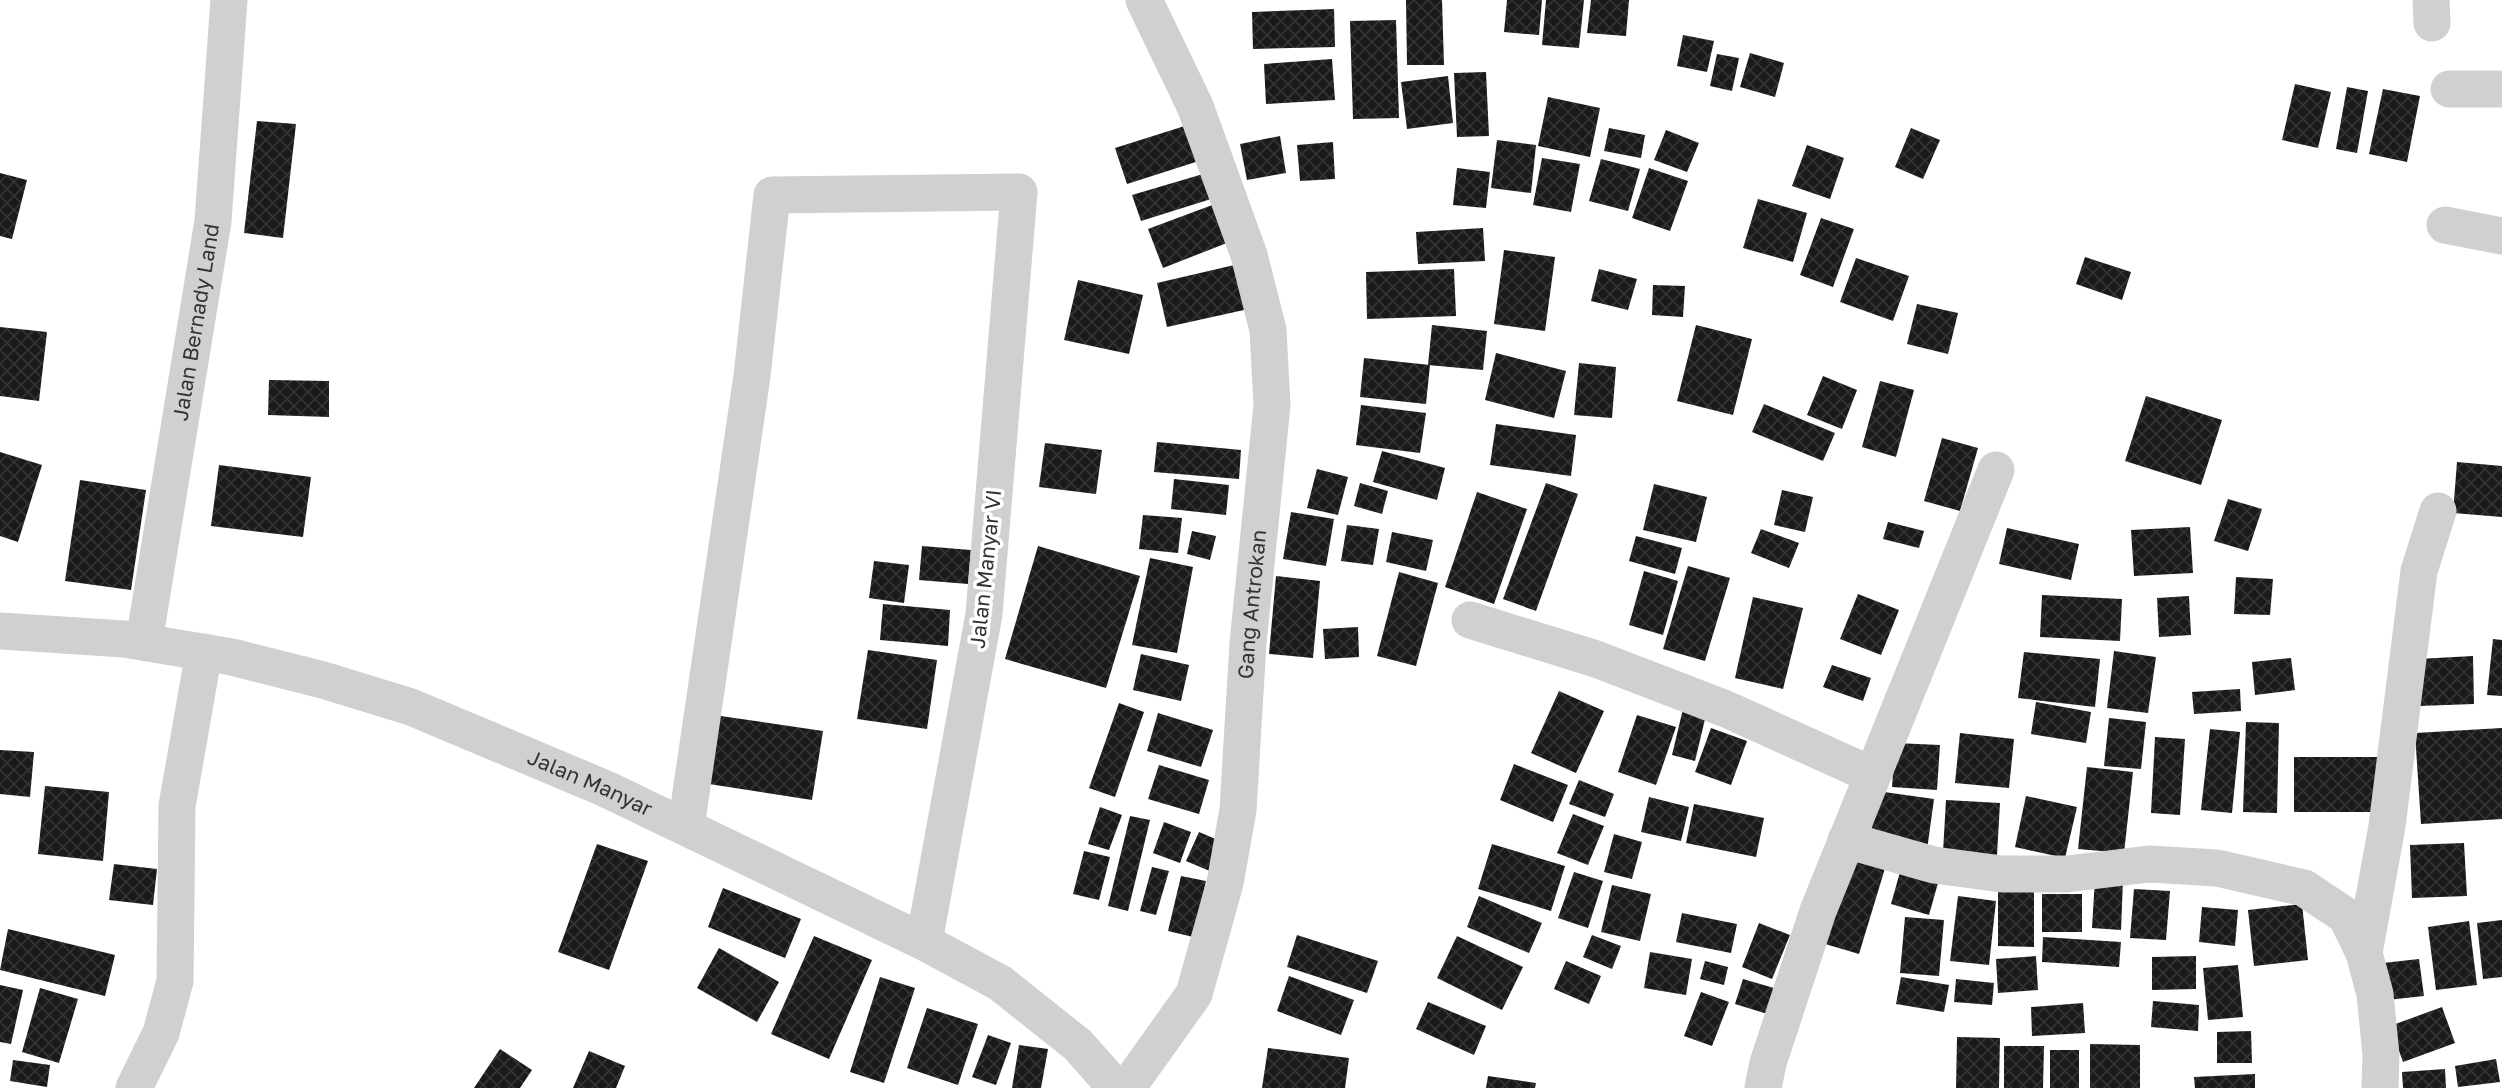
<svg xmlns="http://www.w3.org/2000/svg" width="2502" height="1088" font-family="'Golos Text',sans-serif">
  <defs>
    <pattern id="building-cross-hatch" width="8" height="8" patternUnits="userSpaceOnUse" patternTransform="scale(1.75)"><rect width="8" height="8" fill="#1a1a1a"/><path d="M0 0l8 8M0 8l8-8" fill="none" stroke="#333"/></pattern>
  </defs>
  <rect width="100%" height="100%" fill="#fff"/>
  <!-- building -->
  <path fill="url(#building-cross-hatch)" d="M1406 0H1442L1444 65H1407Z
    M1507 0H1542L1539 35 1504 32Z
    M1546 0H1584L1579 48 1542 45Z
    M1591 0H1629L1626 36 1587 33Z
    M1334 9 1335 47 1253 49 1252 12Z
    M1396 20 1399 118 1353 119 1350 21Z
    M1683 35 1714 41 1707 72 1677 66Z
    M1750 53 1784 63 1775 97 1740 87Z
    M1717 54 1739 58 1732 91 1710 86Z
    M1332 59 1335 100 1266 104 1264 64Z
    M1486 72 1489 136 1457 137 1454 73Z
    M1448 76 1453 123 1407 129 1401 82Z
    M2295 84 2331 92 2318 148 2282 140Z
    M2347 87 2368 91 2357 153 2336 149Z
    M2383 89 2420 96 2407 162 2369 154Z
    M1548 97 1600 108 1590 157 1538 146Z
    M257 121 296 124 283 238 244 233Z
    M1191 124 1202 160 1127 184 1115 148Z
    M1609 128 1645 135 1641 158 1604 151Z
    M1911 128 1940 140 1923 179 1895 167Z
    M1666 130 1699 143 1687 172 1654 160Z
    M1280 136 1286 173 1247 180 1240 144Z
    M1497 140 1536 145 1531 193 1491 188Z
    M1333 142 1335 179 1300 181 1297 145Z
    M1807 145 1844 158 1830 199 1792 186Z
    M1542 158 1580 164 1571 212 1533 205Z
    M1601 159 1640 169 1628 211 1589 201Z
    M1457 168 1490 172 1486 208 1453 205Z
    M1649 168 1688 181 1670 231 1632 218Z
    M0 173 27 180 12 239 0 236Z
    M1203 174 1211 199 1141 221 1132 195Z
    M1758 199 1807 213 1793 262 1743 248Z
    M1223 201 1237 239 1163 268 1148 229Z
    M1821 218 1854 229 1833 287 1800 275Z
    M1483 228 1485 261 1418 264 1416 232Z
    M1504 250 1555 257 1545 331 1494 324Z
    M2085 257 2131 272 2122 300 2076 284Z
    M1856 258 1909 276 1893 321 1840 302Z
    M1243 263 1253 308 1167 327 1157 283Z
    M1454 269 1456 316 1367 319 1366 272Z
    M1599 269 1637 279 1628 310 1591 301Z
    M1078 280 1143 295 1129 354 1064 340Z
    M1653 285 1685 286 1683 317 1652 315Z
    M1917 304 1958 313 1948 354 1907 344Z
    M1432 325 1487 331 1483 370 1428 365Z
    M1696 325 1752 339 1733 415 1677 401Z
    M0 327 47 332 39 401 0 396Z
    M1496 353 1566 371 1554 418 1485 400Z
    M1364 358 1430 365 1426 404 1360 397Z
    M1579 363 1616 367 1612 418 1574 415Z
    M1823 376 1857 390 1842 429 1807 415Z
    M269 380 329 381V417L268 415Z
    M1880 381 1914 390 1896 457 1862 447Z
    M2146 396 2222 420 2201 485 2125 461Z
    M1764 404 1835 433 1823 461 1752 432Z
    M1361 405 1426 413 1420 453 1356 445Z
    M1496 424 1576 435 1571 476 1490 465Z
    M1942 438 1978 448 1960 511 1924 501Z
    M1157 442 1241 450 1239 479 1154 472Z
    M1045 443 1102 450 1096 494 1039 487Z
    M1382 451 1445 468 1437 500 1373 482Z
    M0 452 42 465 18 542 0 536Z
    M2457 462 2502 466V517L2453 513Z
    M219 465 311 477 303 537 211 526Z
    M1317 469 1348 477 1338 515 1307 508Z
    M1174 479 1229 485 1226 515 1171 509Z
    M80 480 146 490 131 590 65 581Z
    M1360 483 1388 491 1382 514 1354 506Z
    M1546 483 1578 494 1536 611 1503 599Z
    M1654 484 1707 497 1696 542 1643 530Z
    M1782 490 1813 497 1805 532 1774 525Z
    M1477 492 1527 509 1494 604 1445 587Z
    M2228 499 2262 509 2248 551 2214 541Z
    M1291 512 1334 519 1326 566 1283 559Z
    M1143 515 1182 518 1178 553 1139 549Z
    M1888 522 1924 531 1919 548 1883 539Z
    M1347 525 1379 529 1373 565 1341 561Z
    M2190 527 2193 573 2134 576 2131 530Z
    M2007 528 2079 544 2071 580 1999 564Z
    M1761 529 1799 543 1789 568 1751 553Z
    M1192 531 1216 536 1210 560 1187 554Z
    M1392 532 1433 540 1426 571 1386 562Z
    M1636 536 1682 548 1675 574 1629 561Z
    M922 546 971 550 968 584 919 580Z
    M1038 546 1140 576 1106 688 1005 659Z
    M1150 558 1193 567 1177 653 1132 645Z
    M874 561 909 565 904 603 869 598Z
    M1688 566 1730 578 1705 661 1663 649Z
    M1644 571 1678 581 1663 635 1629 625Z
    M1399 572 1438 583 1416 666 1377 656Z
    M1276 576 1320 581 1313 658 1269 654Z
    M2236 577 2273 579 2270 615 2234 614Z
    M1858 594 1899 610 1881 655 1840 639Z
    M2042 595 2122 599 2120 641 2040 637Z
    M2189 596 2191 635 2159 637 2157 598Z
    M1753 597 1803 608 1783 689 1735 678Z
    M883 604 950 610 948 646 880 640Z
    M1358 627 1359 657 1325 659 1323 629Z
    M2493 639 2502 640V696L2487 695Z
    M868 650 937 660 927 729 857 719Z
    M2114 651 2156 657 2148 713 2107 708Z
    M2024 652 2100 659 2095 707 2018 698Z
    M1141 654 1189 665 1181 701 1133 690Z
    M2473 656 2474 704 2419 706 2418 659Z
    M2291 658 2295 690 2255 695 2252 662Z
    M1832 665 1871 678 1863 701 1823 687Z
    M2240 689 2241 711 2194 714 2192 692Z
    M1559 691 1604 711 1576 773 1531 753Z
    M2036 702 2091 712 2086 743 2031 734Z
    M1119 703 1144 712 1115 797 1089 788Z
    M1683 709 1706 715 1695 761 1672 755Z
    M1158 713 1213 730 1201 767 1147 751Z
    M707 714 823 731 812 800 696 782Z
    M1637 715 1676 727 1656 785 1618 772Z
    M2109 718 2146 722 2141 769 2104 766Z
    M2246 722 2279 723 2277 813 2243 812Z
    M1711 728 1747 741 1731 785 1695 772Z
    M2502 728V819L2421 824 2415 733Z
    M2210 729 2240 732 2232 813 2201 810Z
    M1960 733 2014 739 2009 788 1955 783Z
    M2155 737 2185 739 2180 815 2151 813Z
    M1895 743 1940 745 1937 790 1892 787Z
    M0 750 34 752 30 797 0 794Z
    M2294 757H2377V812H2294Z
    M1514 764 1568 785 1553 822 1500 800Z
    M1159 765 1209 780 1199 814 1148 799Z
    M2087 767 2133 772 2124 853 2078 849Z
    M1579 780 1614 794 1605 817 1569 804Z
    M45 786 109 792 103 861 38 854Z
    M1877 791 1934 799 1927 850 1870 842Z
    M2026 796 2077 807 2065 858 2015 847Z
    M1649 797 1689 807 1681 841 1641 832Z
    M1946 800 2000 803 1997 855 1943 852Z
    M1694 804 1764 818 1756 857 1686 843Z
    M1100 807 1122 815 1109 850 1088 844Z
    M1573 814 1604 826 1588 865 1557 853Z
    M1130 816 1150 820 1128 911 1108 906Z
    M1164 822 1191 832 1180 863 1153 853Z
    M1199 832 1225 843 1212 872 1186 861Z
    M1614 834 1642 842 1632 879 1604 872Z
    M2464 843 2467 896 2412 898 2410 845Z
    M597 844 648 861 609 970 558 952Z
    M1492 844 1565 866 1551 911 1478 889Z
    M1084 851 1110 857 1099 900 1073 894Z
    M1843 852 1886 865 1859 954 1815 941Z
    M114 864 157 869 153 905 109 900Z
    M1152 867 1169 871 1156 915 1140 911Z
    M1574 872 1603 881 1588 928 1558 918Z
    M1900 872 1938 883 1929 915 1891 904Z
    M1181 876 1206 881 1193 937 1168 931Z
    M2095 878 2123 880 2121 930 2092 928Z
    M1612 885 1651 894 1640 941 1601 932Z
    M1998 887H2034V947L1998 946Z
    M723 888 801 919 785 958 708 927Z
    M2134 889 2170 891 2166 940 2130 938Z
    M2042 894H2082V932H2042Z
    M1479 896 1542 923 1529 953 1467 927Z
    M1958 896 1996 901 1989 965 1950 961Z
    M2302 904 2308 960 2254 966 2248 910Z
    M2202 907 2238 910 2235 946 2199 942Z
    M1682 913 1737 924 1731 953 1676 942Z
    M1905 917 1944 920 1939 976 1900 973Z
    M2502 920V977L2483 979 2477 923Z
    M2469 921 2477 985 2436 990 2428 927Z
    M1759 923 1790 935 1772 979 1742 967Z
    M8 929 115 955 105 996 0 970Z
    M1297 935 1378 961 1367 993 1287 967Z
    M1592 935 1621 946 1612 969 1583 957Z
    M814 936 872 960 829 1059 771 1034Z
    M1457 936 1523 967 1502 1010 1437 978Z
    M2043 937 2121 942 2119 967 2042 962Z
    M719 948 779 982 757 1022 697 988Z
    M1650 952 1692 959 1686 995 1644 988Z
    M2036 956 2038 990 1998 993 1996 959Z
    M2196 956V989L2152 990V957Z
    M2419 959 2424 996 2387 1000 2383 963Z
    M1566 961 1601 976 1589 1004 1554 989Z
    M1705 961 1728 967 1724 985 1700 979Z
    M2238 965 2243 1017 2208 1020 2203 968Z
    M1289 976 1354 1000 1341 1035 1277 1011Z
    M880 977 915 988 884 1083 850 1072Z
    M1901 977 1949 985 1944 1012 1896 1004Z
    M1743 979 1781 990 1774 1016 1735 1004Z
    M1956 979 1994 983 1992 1005 1954 1002Z
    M0 985 23 990 11 1044 0 1042Z
    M40 988 78 999 59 1063 22 1052Z
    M1701 992 1729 1002 1712 1046 1684 1036Z
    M2153 1001 2199 1005 2198 1031 2151 1027Z
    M1428 1002 1486 1026 1474 1055 1416 1029Z
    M2083 1003 2085 1033 2032 1036 2031 1007Z
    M2442 1007 2455 1043 2403 1062 2390 1026Z
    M927 1008 978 1024 958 1085 907 1068Z
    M2251 1031 2252 1063H2217V1032Z
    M988 1035 1011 1043 996 1085 972 1077Z
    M1957 1037 2000 1038 1999 1088H1956Z
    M2090 1044 2140 1045V1088H2090Z
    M1019 1045 1048 1049 1041 1088H1012Z
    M2004 1046H2044L2043 1088H2004Z
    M1268 1048 1349 1058 1345 1088H1262Z
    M500 1049 532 1070 520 1088H474Z
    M2050 1050H2079V1088H2050Z
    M589 1051 625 1066 616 1088H573Z
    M2496 1059 2500 1082 2458 1087 2455 1066Z
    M13 1060 50 1065 47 1087 10 1081Z
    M2445 1069 2446 1088H2403L2402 1072Z
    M2255 1074V1088H2195L2194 1077Z
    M1488 1076 1536 1083 1535 1088H1486Z"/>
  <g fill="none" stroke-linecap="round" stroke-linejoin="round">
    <!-- minor -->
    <g stroke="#d0d0d0" stroke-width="37">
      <path d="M2431 0 2432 23"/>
      <path d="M2449 89H2502"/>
      <path d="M2445 225 2502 236"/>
      <path d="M1470 620 1596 659 1726 709 1872 775"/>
      <path id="s1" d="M0 631 124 639 232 657 323 680 411 707 606 789 924 942 1000 983 1078 1045 1116 1088"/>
      <path id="s2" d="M144 642 213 221 229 0"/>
      <path d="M686 827 752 376 772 195 1019 192 984 614 924 942"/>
      <path d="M1846 840 1934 865 2002 874H2067L2149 864 2217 868 2304 888 2346 916 2364 953 2375 994 2381 1055 2380 1088"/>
      <path d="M2364 953 2387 826 2419 571 2438 511"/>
      <path d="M134 1088 161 1033 175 981 177 806 204 652"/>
      <path id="s3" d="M1127 1088 1194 994 1225 883 1238 810 1248 643 1272 405 1268 330 1249 255 1195 106 1144 0"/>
      <path d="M1763 1088 1768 1063 1818 911 1996 470"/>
    </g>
  </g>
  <g text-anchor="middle" stroke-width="7" stroke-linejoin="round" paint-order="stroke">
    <!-- street labels -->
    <g font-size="21" fill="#333" stroke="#fff">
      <text dy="7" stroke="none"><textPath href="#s2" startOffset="324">Jalan Bernady Land</textPath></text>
      <text transform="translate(986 569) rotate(-84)" y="7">Jalan Manyar VI</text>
      <text dy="7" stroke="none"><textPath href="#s3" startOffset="511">Gang Antrokan</textPath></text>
      <text dy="7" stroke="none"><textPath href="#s1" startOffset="614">Jalan Manyar</textPath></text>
    </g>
  </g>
</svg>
